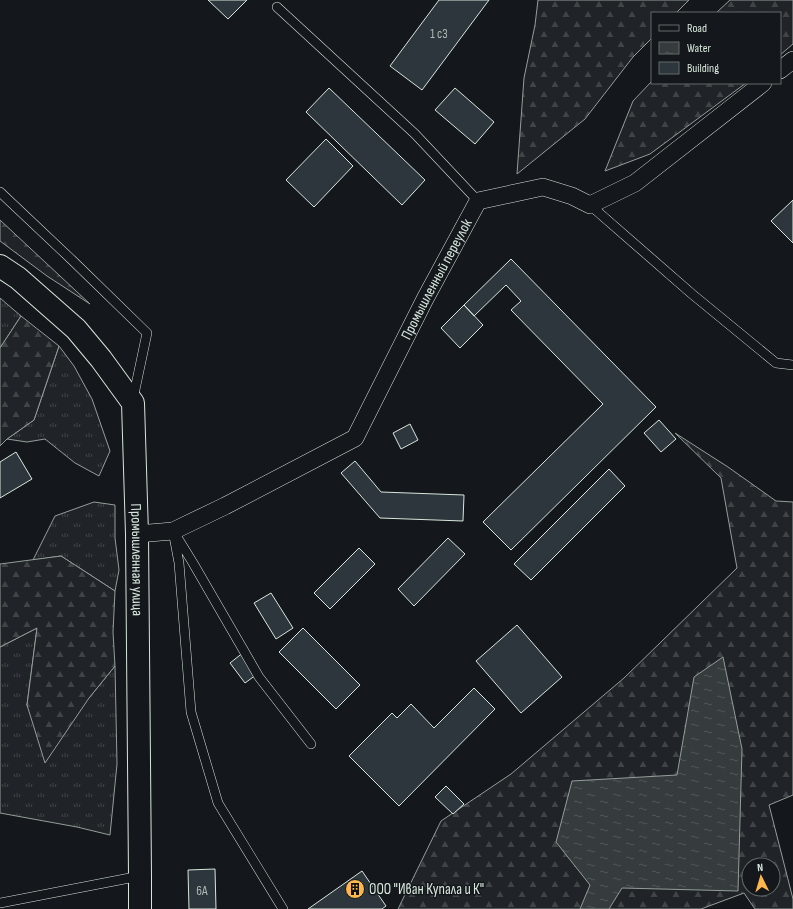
<svg xmlns="http://www.w3.org/2000/svg" width="793" height="909" font-family="'Sofia Sans Condensed',sans-serif">
  <defs>
    <pattern id="grass-tufts" width="24" height="20" patternUnits="userSpaceOnUse"><rect width="24" height="20" fill="#202428"/><path d="M3 7l-1-3M5 7V3M7 7l1-3M15 17l-1-3M17 17v-4M19 17l1-3" fill="none" stroke="#404447"/></pattern>
    <pattern id="forest-firs" width="22" height="20" patternUnits="userSpaceOnUse"><rect width="22" height="20" fill="#202428"/><path d="M5 1l3.5 6h-7zM16 11l3.5 6h-7z" fill="#404447"/></pattern>
    <pattern id="water-ripples" width="26" height="14" patternUnits="userSpaceOnUse"><rect width="26" height="14" fill="#363b3e"/><path d="M2 4q2-2 4 0t4 0M15 11q2-2 4 0t4 0" fill="none" stroke="#525759"/></pattern>
  </defs>
  <rect width="100%" height="100%" fill="#14181c"/>
  <!-- grass -->
  <path fill="url(#grass-tufts)" stroke="#939e99" d="M0 298 21 316 0 348Z
    M59 346 74 366 92 399 110 451 99 476 75 463 45 439 27 442 7 439 34 420Z
    M94 502 115 505V538L119 570 115 591 61 556 33 560 55 516Z
    M37 628 27 705 89 698 115 666 117 764 110 835 77 827 0 813V647Z"/>
  <!-- forest -->
  <path fill="url(#forest-firs)" stroke="#939e99" fill-rule="evenodd" d="M538 0H689L676 13H652V38L633 57 585 119 517 174 524 78 535 25Z
    M730 0H793V44L780 55V13H716Z
    M652 81V83H746L650 154 605 171 633 101Z
    M0 220 90 304 47 276 0 241Z
    M21 316 59 346 34 420 7 439 0 446V348Z
    M675 433 728 467 776 501 793 502V795L769 805 793 899V909H755L744 893 701 909H398L441 821 511 774 624 678 737 568 721 478ZM749 865H773V889H749Z
    M61 556 115 591 113 632 115 666 89 698 45 763 27 705 37 628 0 647V564Z"/>
  <!-- water -->
  <path fill="url(#water-ripples)" stroke="#939e99" d="M723 657 742 749 738 891 622 888 609 909H580L590 885 556 842 572 781 677 775 694 677Z"/>
  <!-- building -->
  <path fill="#2c363c" stroke="#d8e6dc" d="M208 0H247L228 19Z
    M439 0H489L422 90 390 66Z
    M329 88 425 180 402 205 306 112Z
    M455 88 494 122 475 144 435 110Z
    M326 139 353 166 314 207 286 180Z
    M793 200V243L771 221Z
    M511 259 656 407 511 550 483 522 603 404 511 310 521 301 506 285 474 316 464 305Z
    M464 305 483 325 460 348 441 328Z
    M659 420 676 439 661 452 644 433Z
    M410 424 418 440 401 449 393 433Z
    M16 452 32 479 0 498V462Z
    M355 461 381 492 464 495 463 521 380 518 341 473Z
    M609 469 625 486 531 580 514 564Z
    M448 538 465 554 414 606 398 589Z
    M359 548 375 564 330 609 314 593Z
    M271 593 293 628 276 639 254 603Z
    M517 625 562 677 521 713 476 661Z
    M303 628 360 685 336 709 279 652Z
    M244 652 260 672 245 683 230 663Z
    M474 688 495 709 399 806 349 756 392 713 397 718 411 704 434 728Z
    M446 786 464 804 453 814 435 797Z
    M215 869 216 909H189L188 870Z
    M362 871 386 906 382 909H308Z"/>
  <g fill="none" stroke-linecap="round" stroke-linejoin="round">
    <defs>
      <path id="lane" d="M277 7 415 134 478 201
        M0 192 73 261 147 333 133 399
        M590 205 692 294 776 363 793 365
        M173 531 179 563 191 712 218 803 283 909
        M177 537 193 563 259 677 311 744
        M0 903 140 876"/>
      <g id="street">
        <path d="M780 70 793 60"/>
        <path id="s1" d="M137 534 173 531 225 506 355 438 425 299 478 201 543 187 572 196 590 205 635 183 763 83"/>
      </g>
      <g id="secondary">
        <path id="s2" d="M0 266 18 278 76 329 101 359 133 403 137 534 140 876V909"/>
      </g>
    </defs>
    <!-- lane casing -->
    <use href="#lane" stroke="#d8e6dc" stroke-width="10"/>
    <!-- street casing -->
    <use href="#street" stroke="#d8e6dc" stroke-width="18"/>
    <!-- secondary casing -->
    <use href="#secondary" stroke="#d8e6dc" stroke-width="24"/>
    <!-- lane -->
    <use href="#lane" stroke="#14181c" stroke-width="9"/>
    <!-- street -->
    <use href="#street" stroke="#14181c" stroke-width="17"/>
    <!-- secondary -->
    <use href="#secondary" stroke="#14181c" stroke-width="22"/>
  </g>
  <!-- icons -->
  <defs>
    <symbol id="building-disc" viewBox="-11 -11 22 22"><circle r="9.5" fill="#ffb74d" stroke="#14181c"/><path d="M-4-6H4V6H1V3H-1V6H-4ZM-2.5-4.3h1.7v1.8h-1.7ZM.8-4.3h1.7v1.8H.8ZM-2.5-1h1.7V.8h-1.7ZM.8-1h1.7V.8H.8Z" fill="#111"/></symbol>
  </defs>
  <g fill-rule="evenodd">
    <use href="#building-disc" x="344" y="878" width="22" height="22"/>
  </g>
  <g text-anchor="middle" stroke-width="3" stroke-linejoin="round" paint-order="stroke">
    <!-- number labels -->
    <g font-size="13" fill="#adbab4">
      <text x="439" y="38">1 с3</text>
      <text x="202" y="895">6А</text>
    </g>
    <!-- street labels -->
    <g font-size="15" fill="#d8e6dc" stroke="#14181c">
      <text dy="5" stroke="none"><textPath href="#s1" startOffset="419">Промышленный переулок</textPath></text>
      <text dy="5" stroke="none"><textPath href="#s2" startOffset="349">Промышленная улица</textPath></text>
    </g>
    <!-- poi labels -->
    <g font-size="15" fill="#d8e6dc" stroke="#14181c" text-anchor="start">
      <text x="369" y="894">ООО "Иван Купала и К"</text>
    </g>
  </g>
  <!-- legend -->
  <rect x="651" y="12" width="130" height="72" fill="#14181c" stroke="#626a69"/>
  <rect x="659" y="25" width="20" height="6" fill="#14181c" stroke="#626a69"/>
  <text x="687" y="32" font-size="12" fill="#d8e6dc">Road</text>
  <rect x="659" y="42" width="20" height="12" fill="url(#water-ripples)" stroke="#626a69"/>
  <text x="687" y="52" font-size="12" fill="#d8e6dc">Water</text>
  <rect x="659" y="62" width="20" height="12" fill="#2c363c" stroke="#626a69"/>
  <text x="687" y="72" font-size="12" fill="#d8e6dc">Building</text>
  <!-- north arrow -->
  <g transform="translate(761 877) rotate(355)"><circle r="19" fill="#14181c" stroke="#626a69"/>
  <path d="M0-3L7 15L0 10L-7 15Z" fill="#ffb74d"/>
  <text y="-6" font-size="11" font-weight="bold" text-anchor="middle" fill="#d8e6dc">N</text>
  </g>
</svg>
